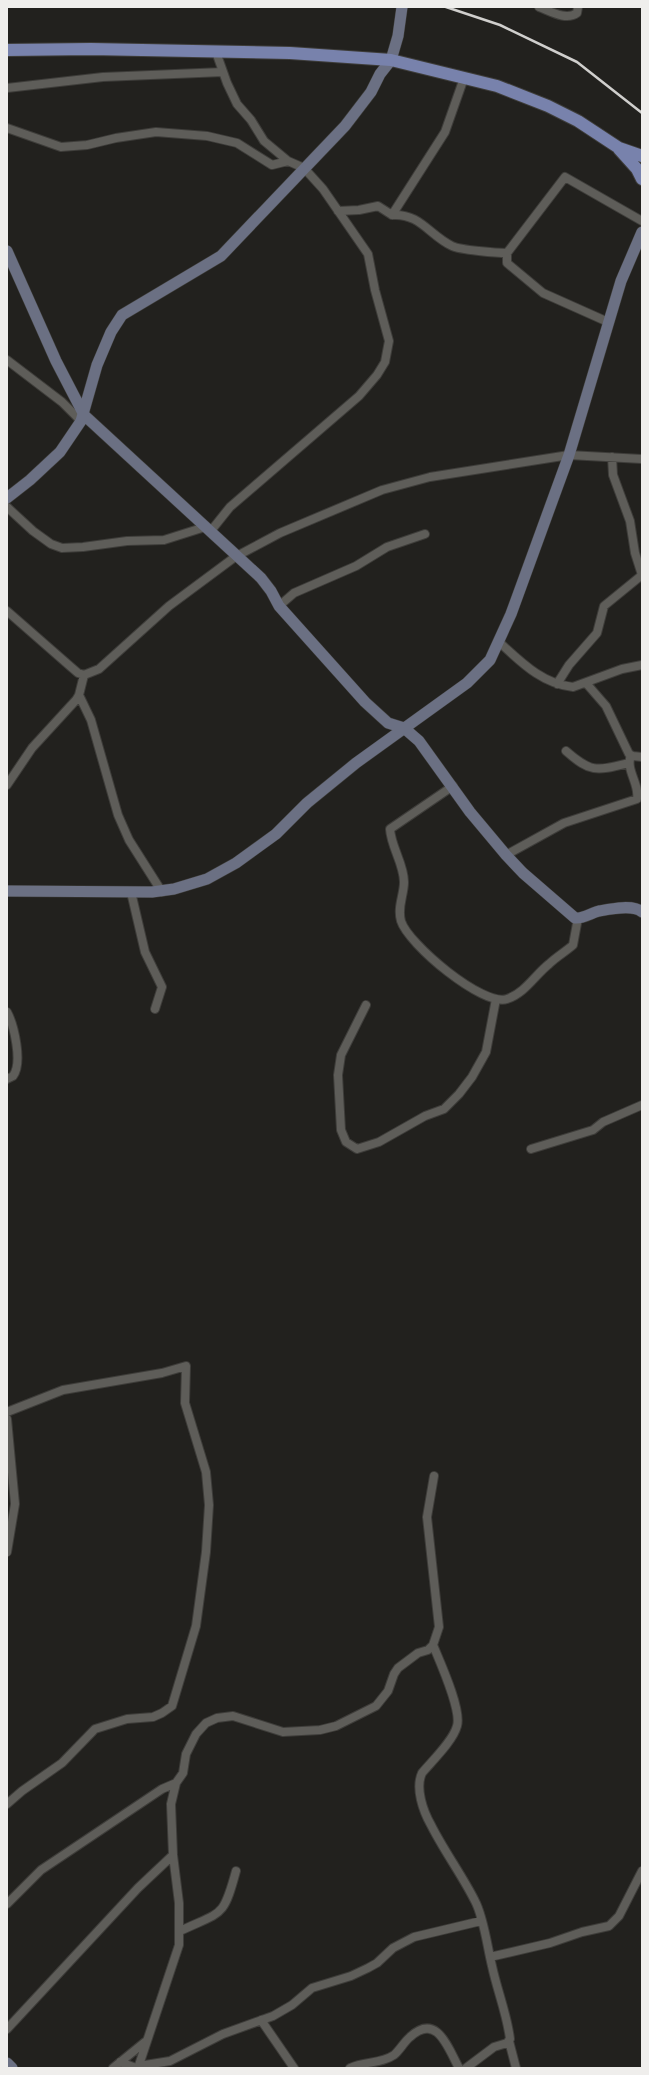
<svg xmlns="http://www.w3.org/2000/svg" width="649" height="2075" font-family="'Sofia Sans Condensed',sans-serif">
  <rect width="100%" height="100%" fill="#22211e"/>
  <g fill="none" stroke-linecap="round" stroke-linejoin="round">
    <defs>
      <path id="street" d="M539 7C550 11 566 21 577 13L578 7
        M7 88 103 77 223 72
        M7 128 61 147 87 145 116 138 156 132 207 136 237 143 272 165 288 161
        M338 211 359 210 378 206 392 215 445 132 464 78
        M392 215C420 213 429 235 452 246 460 250 497 253 507 253V263L543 293 608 322
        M507 253 565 177 642 221
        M7 360 62 402 81 421
        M7 507 33 531 51 544 62 548 83 547 127 541 164 540 205 527
        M210 532 230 507 359 396 377 375 385 362 389 341 375 290 368 254 323 189 304 168 288 161 264 141 251 120 237 104 227 83 216 52
        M279 606 294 593 356 566 387 547 425 534
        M7 611 71 667 78 673 84 675 99 669 169 606 235 557 280 533 382 490 430 477 569 455 642 459
        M499 642C521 662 542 684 573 687L622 669 642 665
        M586 683 606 706 629 754 633 756 642 757
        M557 684 569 665 597 633 604 606 642 575 635 553 630 521 613 475 612 457
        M79 695 91 720 118 815 129 840 162 892
        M566 751C591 773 596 771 629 763
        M7 785 32 748 76 700 79 695 84 675
        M453 786 390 829C391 847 404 864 404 882 404 895 397 907 401 921 408 944 483 1007 507 999 525 993 535 975 549 964 556 957 565 952 573 945L578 918
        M506 855 564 823 637 799C640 784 625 770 631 755
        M131 892 145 952 162 987 155 1009
        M366 1005 341 1055 338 1075 341 1130 346 1142 357 1149 379 1142 425 1116 444 1109 459 1094 472 1077 486 1052 496 999
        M7 1012C14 1025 23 1063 13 1076L7 1079
        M531 1149 593 1130 603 1122 642 1105
        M7 1412 63 1390 162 1373 186 1366 185 1403 206 1472 209 1505 206 1552 196 1626 172 1706 162 1713 153 1717 127 1719 95 1729 62 1763 22 1791 7 1804
        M7 1419 15 1504 7 1552
        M433 1645C440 1662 462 1710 457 1726 453 1741 432 1761 422 1773 415 1788 423 1811 431 1825 444 1851 462 1875 475 1901 484 1918 487 1946 492 1966 497 1990 507 2014 510 2039L507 2043 494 2047 466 2068
        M7 1904 41 1870 162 1789 176 1783
        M180 1931C222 1911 223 1919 236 1871
        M490 1957 550 1943 582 1932 609 1926 619 1916 642 1871
        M261 2020 294 2068
        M7 2029 138 1888 173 1855
        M509 2041 516 2068
        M120 2062 136 2068
        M139 2066 170 2061 223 2034 273 2016 292 2005 312 1988 351 1976 368 1968 377 1963 393 1948 414 1937 481 1921
        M113 2068 145 2042
        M138 2068 179 1945V1903L173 1855 171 1804 176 1783 183 1773 186 1754 196 1734 206 1723 217 1718 233 1716 283 1732 320 1730 336 1726 376 1706 388 1691 394 1674 398 1668 418 1653 428 1650 433 1645 439 1627 427 1517 434 1476
        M350 2068C365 2061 381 2064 394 2055 400 2050 404 2042 410 2037 437 2012 448 2048 459 2068"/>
      <path id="secondary" d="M7 251 56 361 84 415 261 578 271 591 279 606 365 702 388 723 404 728 419 741 470 812 506 855 523 873 575 918C583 919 591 913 599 911 610 909 633 904 642 912
        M7 498 30 480 60 452 81 421 97 365 111 332 122 315 221 256 345 126 371 92 380 74 391 60 398 36 402 7
        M7 891 152 892 174 889 207 879 236 863 276 834 307 803 356 763 467 683 490 660 511 614 569 455 621 281 642 232
        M7 2063 12 2068"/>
      <path id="primary" d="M7 50 91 49 290 53 391 60 497 86 548 106 578 121 619 148 642 156
        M619 149 637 169 642 179"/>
    </defs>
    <!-- street casing -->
    <use href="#street" stroke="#3e3d3a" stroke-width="10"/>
    <!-- secondary casing -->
    <use href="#secondary" stroke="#3e3d3a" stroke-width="12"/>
    <!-- primary casing -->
    <use href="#primary" stroke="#3e3d3a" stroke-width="14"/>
    <!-- street -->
    <use href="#street" stroke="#5e5d59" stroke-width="8"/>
    <!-- secondary -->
    <use href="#secondary" stroke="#6b7083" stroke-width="11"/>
    <!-- primary -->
    <use href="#primary" stroke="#7882ac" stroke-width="12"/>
    <!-- rail -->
    <path stroke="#d0cfcd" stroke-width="2.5" d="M446 7 500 25 577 62 642 113"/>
  </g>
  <!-- border -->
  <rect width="649" height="2075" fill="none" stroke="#efeeec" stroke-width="16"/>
</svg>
